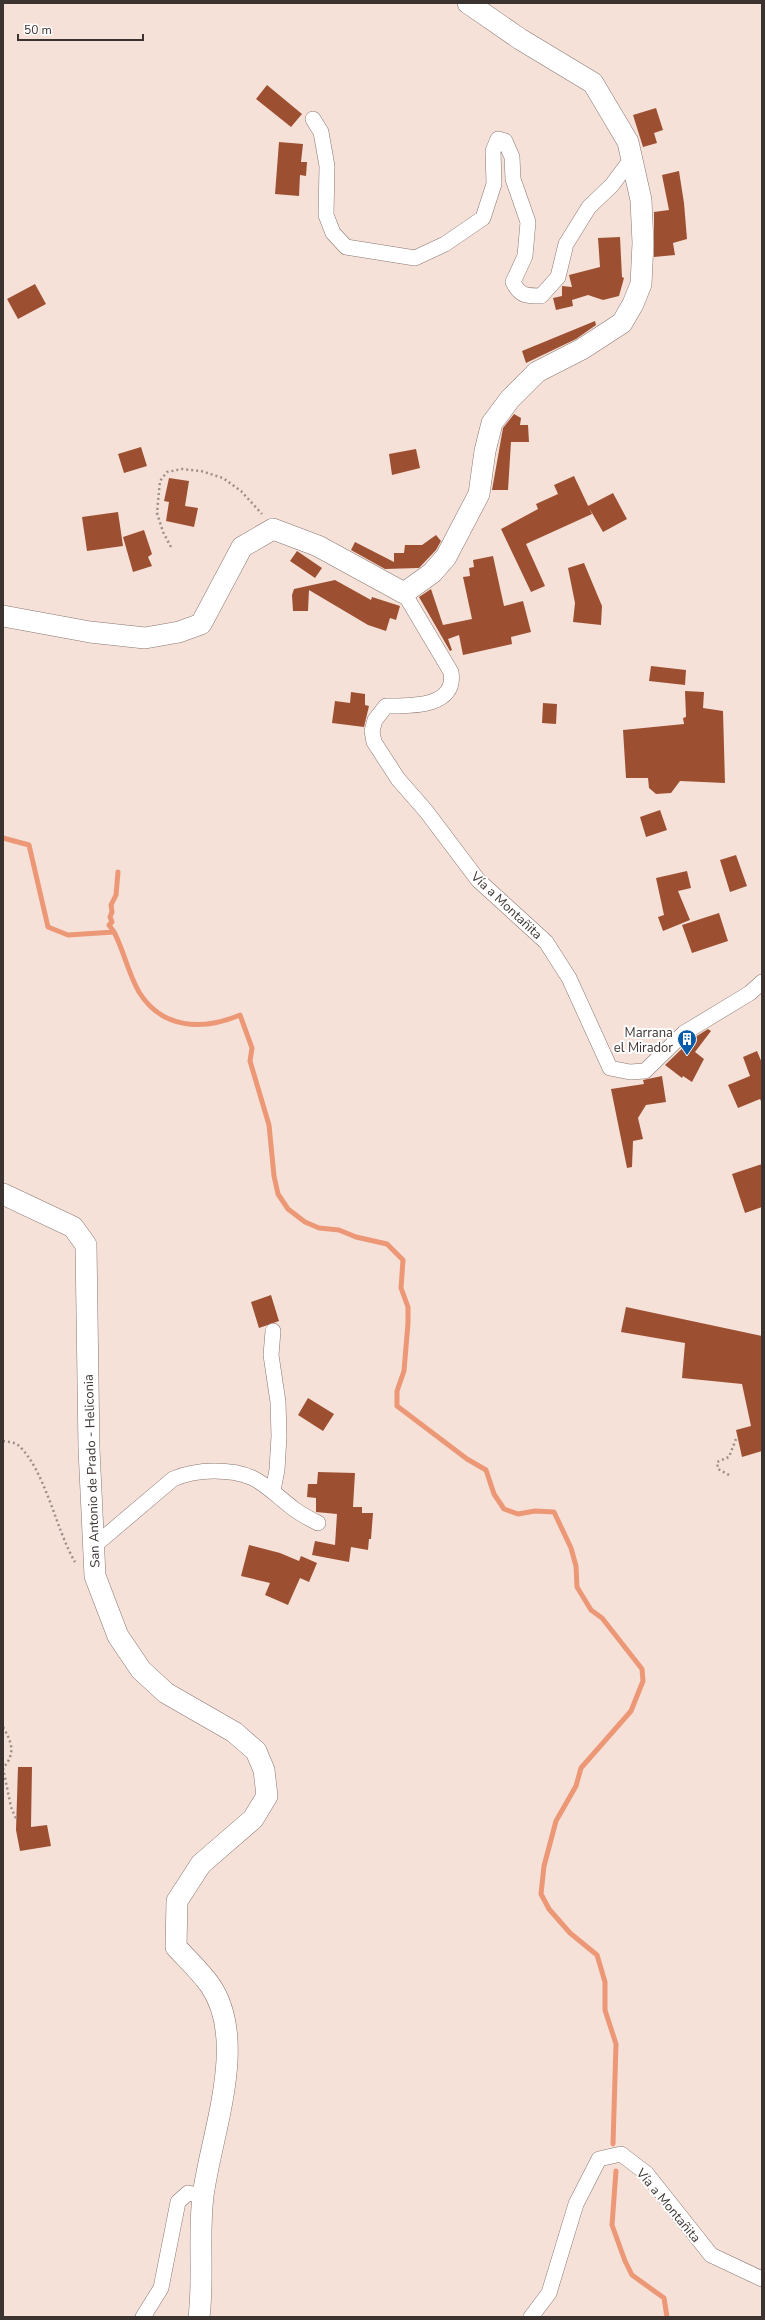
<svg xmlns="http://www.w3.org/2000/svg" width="765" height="2320" font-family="'Nunito Sans',sans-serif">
  <rect width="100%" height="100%" fill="#f6e1d9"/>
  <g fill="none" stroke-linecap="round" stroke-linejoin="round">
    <!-- stream -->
    <path stroke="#ec9877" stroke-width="5" d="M3 838 29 845 48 927 68 935 114 932C124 951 128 973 139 992 162 1029 202 1031 240 1015L252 1048 250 1061 269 1125 274 1176 278 1194 288 1209 305 1222 319 1228 339 1230 356 1237 387 1244 403 1260 401 1288 408 1307V1323L404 1371 397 1391V1406L467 1459 486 1470 494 1494 504 1509 518 1514 535 1511 554 1512 571 1548 576 1566 577 1587 591 1610 602 1618 642 1669 643 1681 631 1711 581 1768 576 1786 556 1821 544 1866 541 1894 549 1909 570 1933 597 1955 605 1982V2010L616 2044 613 2144
      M114 932 109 925 112 922 110 917 112 912 111 905 116 895 118 872
      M616 2171 612 2225 625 2261 632 2275 664 2298 667 2317"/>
  </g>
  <!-- building -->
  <path fill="#9d5031" d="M267 85 302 114 291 127 256 99Z
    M656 108 663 130 654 133 657 143 643 147 633 115Z
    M279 142 303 144 301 162H307L306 176 300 175 299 196 275 194Z
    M679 171 684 203 687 239 673 243 675 255 654 257V212L669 210 662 175Z
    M620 237 622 277 624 278 619 296 603 300 588 295 572 300 573 306 556 310 553 298 562 296V286L572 287 569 275 600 267 598 238Z
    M35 284 46 304 18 319 7 299Z
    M595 321 596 325 576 339 526 363 522 351Z
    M514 414 521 418 520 425H528L529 442H511L508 490H492L503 428Z
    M141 447 147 466 124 473 118 454Z
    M416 449 420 468 392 475 389 454Z
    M574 476 592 514 526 544 545 586 531 592 501 529 538 509 536 504 558 494 554 485Z
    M169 478 189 481 185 506 198 508 194 527 166 521 169 502 164 501Z
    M613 493 627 519 603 532 588 506Z
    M118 512 123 546 87 551 82 517Z
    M144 530 152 554 148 557 152 566 133 572 123 537Z
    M436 535 441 541 436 550 419 568 385 569 351 550 355 542 394 562V553H404L405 545H422Z
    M297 551 322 568 315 578 290 561Z
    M493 556 504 606 523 601 531 632 511 637 512 644 463 655 459 635 448 639 452 650 450 651 419 597 431 589 443 625 472 619 463 577 470 576 469 568 474 567 473 560Z
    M584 563 602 606 601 625 573 622 575 603 568 568Z
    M335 580 371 600 372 597 400 606 396 620 390 618 386 631 368 625 309 590 308 611H293L292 595 294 589Z
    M651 666 686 670 685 685 649 681Z
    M685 691 704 692 703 708 723 711 725 783 680 781 671 793 656 794 649 788 648 778H626L623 730 684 724 683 718 686 717Z
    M351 692 365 694V705L369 706 364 727 332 723 335 701 350 703Z
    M543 703 557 704 556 724 542 723Z
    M660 810 667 830 646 837 640 817Z
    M736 855 747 886 730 892 720 860Z
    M687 871 691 888 678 891 690 920 663 931 658 917 664 915 656 878Z
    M719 913 728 941 692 953 682 925Z
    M708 1029 711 1031 695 1052 704 1059 692 1082 683 1076 682 1078 665 1065 692 1039Z
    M757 1051 762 1063V1103L760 1099 738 1108 728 1085 750 1076 743 1057Z
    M662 1076 666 1102 646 1105 638 1118 643 1139 633 1141 632 1167 627 1168 611 1089 644 1084 643 1080Z
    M762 1164V1207L745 1213 732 1174Z
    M271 1295 279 1321 259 1328 251 1302Z
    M626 1307 762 1336V1451L742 1457 736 1430 751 1426 742 1384 682 1378 685 1343 621 1332Z
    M308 1398 334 1414 323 1431 298 1415Z
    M318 1472 355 1473 353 1507H362V1513H373L371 1539H369L368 1550 351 1547 349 1562 312 1555 315 1541 335 1545 337 1514 316 1512V1498L307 1497 308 1484H317Z
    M249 1545 280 1553 299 1561 301 1556 317 1563 309 1582 300 1578 288 1605 265 1595 270 1583 241 1576Z
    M18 1767H32L31 1827 47 1825 51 1846 20 1851 16 1830Z"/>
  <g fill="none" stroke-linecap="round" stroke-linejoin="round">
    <defs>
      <path id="street" d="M313 119 321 132 327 166 326 215 333 233 346 247 415 258 445 244 483 218 494 184 493 151 498 139 505 141 512 157 513 179 528 222 525 256 513 282C520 296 526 296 541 296L558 277 566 244 589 207 612 185 632 158
        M404 593 451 672C457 708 409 706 386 706L375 720 372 731 374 742 398 779 426 811 478 880 546 942 569 978 610 1068 630 1072 645 1071 684 1033 750 993 762 982
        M273 1331 271 1355 278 1402 279 1436 277 1470 273 1490
        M94 1546 173 1479C187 1473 199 1471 214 1471 257 1471 264 1486 294 1509 302 1515 310 1519 318 1523
        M143 2317 161 2288 178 2202 188 2193 203 2196
        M531 2317 549 2293 576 2204 599 2159 621 2154 646 2173 711 2255 762 2279"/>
      <path id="secondary" d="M3 616 90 632 145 638 179 632 201 624 242 547 273 529 318 546 404 593 432 573 446 557 479 494 485 451 492 423 510 399 537 372 582 349 622 323 633 304 641 284 643 243 641 200 628 142 593 83 520 39 468 3
        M3 1194 73 1227 86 1245 89 1449 95 1576 118 1636 141 1670 166 1693 234 1732 256 1751 264 1770 267 1796 253 1819 201 1864 177 1901 176 1947C187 1959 200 1971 210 1985 249 2041 211 2134 203 2196 198 2236 204 2277 199 2317"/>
    </defs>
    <!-- street casing -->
    <use href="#street" stroke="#897770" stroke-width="16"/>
    <!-- secondary casing -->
    <use href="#secondary" stroke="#897770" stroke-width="22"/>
    <!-- path -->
    <path stroke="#9c8e88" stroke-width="2.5" stroke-dasharray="2 3" stroke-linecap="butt" d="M171 547 163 532 157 513 160 481 167 472 182 469 201 471 223 478 241 491 262 514
      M3 1441C8 1442 14 1442 18 1445 45 1469 56 1530 75 1562
      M729 1475 718 1469 717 1462 729 1457 736 1439
      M3 1727C12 1742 16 1754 3 1768L11 1807 17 1821"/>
    <!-- street -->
    <use href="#street" stroke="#fff" stroke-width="15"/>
    <!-- secondary -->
    <use href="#secondary" stroke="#fff" stroke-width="21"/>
  </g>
  <!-- icons -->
  <defs>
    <symbol id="building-pin" viewBox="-11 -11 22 30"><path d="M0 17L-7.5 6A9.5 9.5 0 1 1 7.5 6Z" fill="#085ba9" stroke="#fff"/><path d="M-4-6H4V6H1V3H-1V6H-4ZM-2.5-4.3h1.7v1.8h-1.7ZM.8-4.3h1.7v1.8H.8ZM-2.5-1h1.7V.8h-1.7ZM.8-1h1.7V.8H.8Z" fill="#fff"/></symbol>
  </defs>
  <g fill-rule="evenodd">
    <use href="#building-pin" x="676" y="1028" width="22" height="30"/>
  </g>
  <g text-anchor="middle" stroke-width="4" stroke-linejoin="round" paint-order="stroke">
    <!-- street labels -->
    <g font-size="13" fill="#3b3330" stroke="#fff">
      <text transform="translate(507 905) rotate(43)" y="5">Vía a Montañita</text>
      <text transform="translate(91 1471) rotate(-92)" y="5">San Antonio de Prado - Heliconia</text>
      <text transform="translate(669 2205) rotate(50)" y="5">Vía a Montañita</text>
    </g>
    <!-- poi labels -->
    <g font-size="13" fill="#3b3330" stroke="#fff" text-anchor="end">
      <text x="673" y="1037">Marrana<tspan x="673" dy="15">el Mirador</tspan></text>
    </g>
  </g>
  <!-- border -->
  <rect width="765" height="2320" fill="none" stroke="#3b3330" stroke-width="8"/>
  <!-- scale -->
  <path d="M18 34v6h125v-6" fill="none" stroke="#3b3330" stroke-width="2"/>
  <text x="24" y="34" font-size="12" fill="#3b3330" stroke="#ffffff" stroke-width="3" paint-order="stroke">50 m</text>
</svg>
